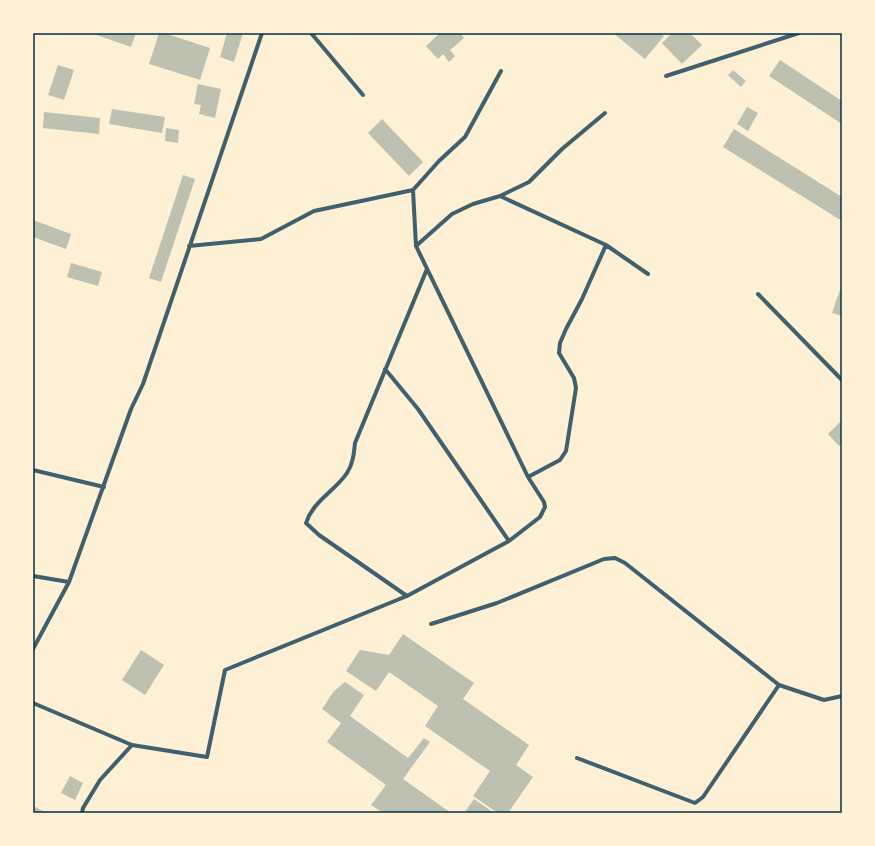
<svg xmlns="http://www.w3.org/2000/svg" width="875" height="846" font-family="'Noto Sans',sans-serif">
  <rect width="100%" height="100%" fill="#fdf0d5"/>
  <!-- building -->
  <path fill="#bec0b2" d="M91 33H136L131 47Z
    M159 33H164L210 48 200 80 149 64Z
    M227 33H243L234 62 220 57Z
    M440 33H460L464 38 450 50 455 56 449 62 443 54 438 59 426 46Z
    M613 33H660L664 36 645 59Z
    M672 33H690L702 45 682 64 662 43Z
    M780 60 842 101V124L769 76Z
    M58 65 74 70 64 100 48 95Z
    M733 70 746 81 741 87 728 75Z
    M198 84 221 89 215 118 199 114 201 105 194 104Z
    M747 107 758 113 748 131 737 124Z
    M112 109 165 117 162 133 109 124Z
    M44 112 100 118 99 134 43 128Z
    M382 119 423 162 409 176 368 133Z
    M166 128 179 130 178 143 165 141Z
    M734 129 842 197V221L723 147Z
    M183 175 195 179 161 282 149 278Z
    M33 220 71 234 66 249 33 237Z
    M71 263 102 272 98 286 67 277Z
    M840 290 842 291V316L832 313Z
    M842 420V443L839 446 828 434Z
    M403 634 474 683 463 699 529 745 516 765 533 777 508 813H498L473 796 490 771 425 726 438 706 389 672 376 691 346 671 360 650 389 655Z
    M141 650 164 665 145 695 122 680Z
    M345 682 364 695 350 716 408 758 424 738 430 742 403 779 451 813H383L371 805 386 785 327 742 341 723 322 709 334 691Z
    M70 776 83 783 75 800 61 793Z
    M474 799 494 813H464Z
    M33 806 47 813H33Z"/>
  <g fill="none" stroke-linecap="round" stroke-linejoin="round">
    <!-- minor -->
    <path stroke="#3f606c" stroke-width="4" d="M311 33 363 95
      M666 76 799 33
      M500 196 606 245 648 274
      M189 246 261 239 314 211 413 190 439 161 465 137 501 71
      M416 246 452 214 473 204 500 196 529 182 562 149 605 113
      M758 294 842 380
      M385 369 418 409 509 541
      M33 470 104 487
      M528 477 560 460 566 451 576 388 574 378 559 353 560 343 566 329 582 299 606 245
      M33 576 69 582
      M407 596 319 535 306 523C313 501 335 491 347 473 353 464 354 453 355 443L427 269
      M431 624 497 603 604 559 615 558 625 563 779 685 824 700 842 696
      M33 649 69 582 131 409 143 384 262 33
      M33 703 132 745 207 757 225 670 407 596 509 541 540 517 545 507 544 502 528 477 416 246 413 190
      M577 758 695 803 703 797 779 685
      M82 813 83 808 100 780 132 745"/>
  </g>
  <!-- border -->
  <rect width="875" height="846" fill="none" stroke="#fdf0d5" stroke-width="68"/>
  <rect x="34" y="34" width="807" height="778" fill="none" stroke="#003049" stroke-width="1.5"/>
</svg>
